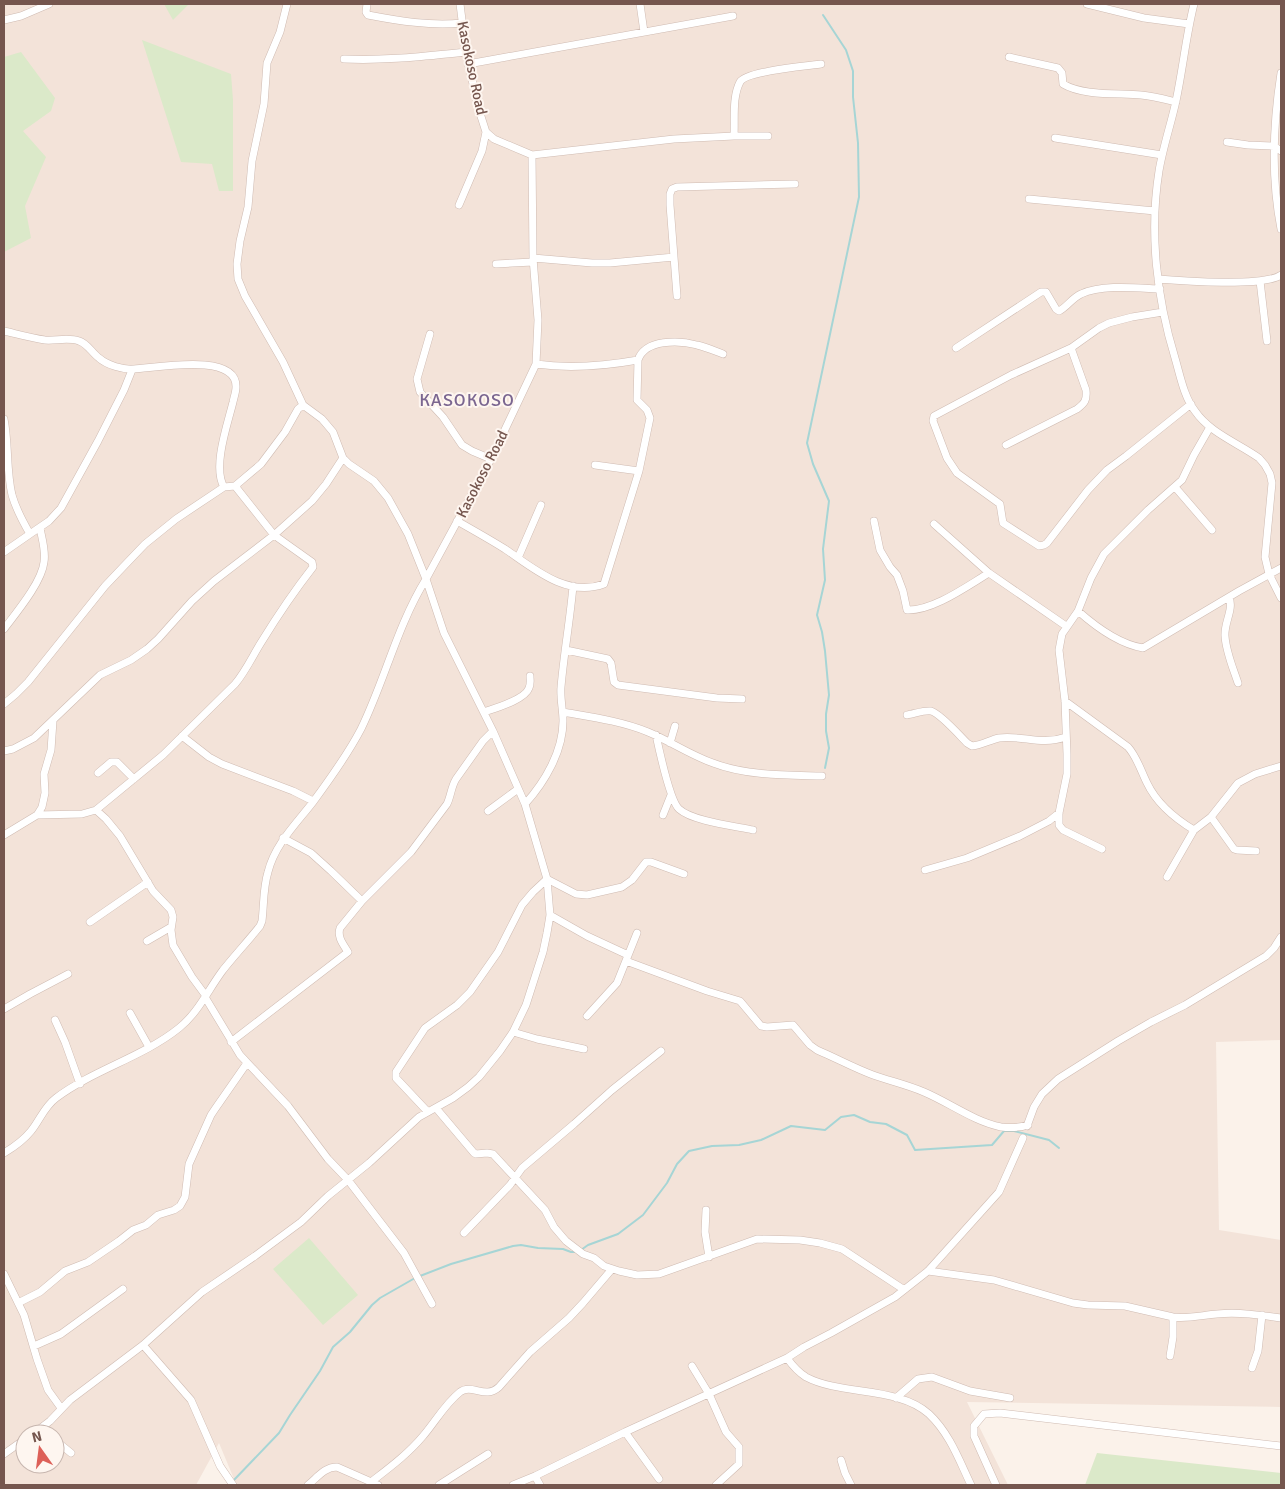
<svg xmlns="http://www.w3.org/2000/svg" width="1285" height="1489" font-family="Signika,sans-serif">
  <rect width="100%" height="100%" fill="#fbf2ea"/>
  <!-- residential -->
  <path fill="#f3e3d9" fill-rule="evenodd" d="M4 4H1281V1040L1216 1042 1219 1230 1281 1240V1407L967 1402 1008 1485H238L234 1479 219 1443 196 1485H4ZM25 1434H55V1464H25Z"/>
  <!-- green -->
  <path fill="#dbe9c9" d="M164 4H189L173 20Z
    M142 40 231 74 233 100V191H219L212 164 181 162Z
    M21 52 55 98 51 111 23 131 46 157 25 206 31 238 4 252V57Z
    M309 1238 358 1295 323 1325 273 1269Z
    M1097 1453 1281 1473V1485H1085Z"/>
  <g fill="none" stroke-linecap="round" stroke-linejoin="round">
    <!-- stream -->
    <path stroke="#a6d5d5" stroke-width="2" d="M823 15 846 50 853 71V97L858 143 859 197 807 443 813 464 829 501 823 549 825 580 817 615 822 632 825 651 829 695 826 714V731L829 748 825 768
      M581 1250 588 1245 618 1234 643 1215 667 1183 677 1164 689 1151 712 1146 739 1145 761 1140 791 1126 825 1130 841 1117 854 1115 870 1122 886 1124 907 1135 915 1150 992 1145 1004 1131H1014L1049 1140 1059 1148
      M420 1276 451 1264 513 1246 521 1245 538 1248 563 1249 571 1252H577
      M233 1481 279 1433 290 1415 320 1371 333 1347 350 1332 372 1305 380 1298 415 1278"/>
    <defs>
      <path id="street" d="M367 4 366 12 368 15C399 21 430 26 462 23
        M640 4 644 32
        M1087 4 1144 18 1189 24
        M1194 4C1186 36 1183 68 1176 101 1171 124 1163 147 1159 171 1149 233 1157 299 1175 358 1180 375 1184 397 1195 411 1210 433 1238 443 1259 458L1265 465 1270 474 1272 483 1265 557 1269 574 1281 598
        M4 20 21 16 49 4
        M1009 57 1058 68 1062 73 1063 84C1083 96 1118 93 1141 95 1153 96 1164 99 1176 102
        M344 59C385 61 425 56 466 52
        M468 64 733 16
        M1281 73C1273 124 1271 178 1281 229
        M734 136C735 119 732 97 740 82 746 71 807 66 821 64
        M1055 138 1162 155
        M1227 142 1248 145 1274 146 1281 151
        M532 155 674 139 734 136H768
        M1029 199 1155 211
        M459 205 482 151 486 132
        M533 258 592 263H610L674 257
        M496 264 533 262
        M1158 279C1182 281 1264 287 1281 275
        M1260 281 1267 341
        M677 296 670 205V194L672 189 677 187 795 184
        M1163 312 1132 317 1109 323 1099 328 1071 348 1011 375 934 416 933 421 947 458 957 473 1000 504 1003 523 1039 546 1044 545 1047 543 1088 490 1107 470 1126 456 1191 404
        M4 331C17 334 31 338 45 340 56 341 68 337 79 341 87 343 92 353 99 358 107 365 123 370 134 369 156 368 237 352 236 387 236 392 234 397 233 402 228 423 212 467 224 487
        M430 334 417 379 420 392 443 417 462 445 472 451 491 459
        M956 348 1041 292H1046L1056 309 1059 311C1067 307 1072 298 1081 294 1102 284 1137 288 1160 289
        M536 364C570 369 604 366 638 360 645 339 679 340 697 345 706 347 715 351 723 354
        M4 419C9 444 6 470 12 495 16 509 23 522 30 534L4 552
        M1006 445 1077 409C1085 403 1087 400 1086 390L1071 348
        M595 465 639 471
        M1175 487 1212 530
        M457 521C473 530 489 539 505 549 533 568 567 598 604 584L639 471 650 418 647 410 637 400 638 360
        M874 521 880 550 890 567 897 575 903 591 907 610C933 611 967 586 989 573
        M934 524 989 573 1066 626
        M30 534 49 521 61 508 98 441 124 390 132 370
        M518 558 541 505
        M1229 597C1234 610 1224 622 1225 636 1226 652 1233 668 1238 683
        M1078 611C1096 627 1119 644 1143 648L1239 591 1281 568
        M4 629C16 613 42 582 44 562 46 551 42 539 40 528
        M566 650 608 659 611 663 614 682 618 685 717 698 742 699
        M1065 701 1128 747C1137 757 1141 771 1147 783 1157 804 1174 818 1194 830
        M4 704 16 694 28 682 105 586 123 567 145 544 176 519 224 487 235 486 261 464 285 432 298 409 303 405
        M484 712C495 708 525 700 529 688 531 684 530 680 530 676
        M563 712C591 717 621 721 648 732 670 741 690 755 713 763 747 776 786 775 822 776
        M907 715C914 714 924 710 931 711 941 714 959 735 967 743L972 746C982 745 990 740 999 738 1024 735 1040 746 1066 737
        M656 735C659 749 670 801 679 809 692 821 734 826 753 830
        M182 736 209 757 222 764 293 791 313 801
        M670 743 675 726
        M4 751 13 749 34 738 100 675 131 660 147 649 158 639 192 601 214 581 274 535 312 501 326 484 343 458
        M98 773 111 762H117L134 779
        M525 804C545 782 563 751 563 721 563 710 560 698 561 687 564 653 570 620 573 586
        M96 810 163 755 235 684C246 671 253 655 262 641 278 615 295 590 313 567L312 562 274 535 235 486
        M488 811 518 789
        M37 815 82 814 96 810 106 819 120 836 153 891 171 910 173 917 171 930 173 945 192 977 206 996
        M663 815 671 795
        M1211 817 1234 849 1237 850 1256 851
        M4 835 37 815 42 807 45 793 44 774 51 750 53 721
        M1102 849 1063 830 1059 825V813L1067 774V754L1065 701 1059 650 1062 634 1078 611 1091 578 1104 554 1148 510 1182 480 1194 455 1210 427
        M925 870 967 858 1020 836 1049 821 1059 813
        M1167 877 1194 830 1211 817 1238 783 1255 774 1281 766
        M362 901 411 852 447 804C451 796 451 787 456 779L483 741 493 731
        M550 915 587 936 628 955
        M90 922 148 882
        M147 941 171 927
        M626 961 707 991 740 1001 761 1026 767 1027 793 1025 810 1045 817 1050C836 1058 854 1068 873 1075 890 1081 908 1085 924 1092 950 1103 973 1121 1001 1127 1010 1128 1019 1128 1028 1125
        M205 997 240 1055 288 1106 328 1159 348 1180 404 1253 432 1304
        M4 1009 30 994 68 974
        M130 1013 149 1047
        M587 1016 617 983 637 933
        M55 1020 65 1042 80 1084
        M513 1032 537 1039 584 1049
        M231 1042 348 952C343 944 337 937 340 928L362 901 331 871 311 853 283 838
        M436 1108 474 1153 476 1154 487 1153 493 1154 545 1210 554 1227 566 1241 583 1254 594 1258 604 1266 619 1271 637 1275 659 1274 757 1239 800 1240 820 1243 842 1249 903 1289
        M427 1111 396 1078V1072L425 1028 457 1005 470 992 498 952 522 905 533 892 547 879 576 894 587 895 622 887 632 880 646 862H651L684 874
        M1027 1126 1034 1107 1042 1094 1058 1079 1118 1041 1151 1022 1185 1005 1266 956 1274 948 1281 937
        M4 1153C14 1147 23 1141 31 1131 40 1120 44 1107 56 1098 93 1070 143 1057 179 1028 198 1013 208 990 223 970 235 955 248 941 260 926L262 921C264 905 263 888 268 872 275 844 296 824 313 802 330 779 348 754 361 729 385 680 397 626 426 579L408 534 388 498 374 481 349 464 343 458 333 432 322 419 303 405 283 362 245 296 238 279 237 264 240 241 248 207 252 161 264 104 267 63 280 32 287 4
        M706 1210 705 1232 709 1257
        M464 1233 510 1185 522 1168 574 1124 612 1090 661 1051
        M928 1271 994 1280 1073 1303 1088 1305 1125 1306 1173 1317C1188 1319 1203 1315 1217 1314 1239 1312 1260 1315 1281 1318
        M4 1274 24 1315 37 1359 48 1390 61 1408
        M18 1303 40 1292 65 1271 88 1262 119 1241 133 1230 146 1225 158 1215 174 1210 180 1206 185 1197 189 1164 211 1115 215 1109 247 1063
        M143 1345 191 1400 220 1466 233 1485
        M34 1346 61 1334 123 1289
        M1170 1356 1173 1337V1317
        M692 1366 709 1394 726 1432 739 1447V1464L716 1485
        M1252 1368 1258 1351 1262 1315
        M896 1398 918 1379 932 1377 970 1391 1010 1398
        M42 1428 47 1434
        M625 1432 659 1479
        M33 1434 50 1421 70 1400 143 1345 202 1292 255 1256 301 1222 328 1196 369 1163 419 1117 453 1098 468 1087 479 1077 500 1051 513 1032 526 1005 543 952 547 933 550 915 547 879 525 804 493 731 444 633 426 579 491 459 536 364 538 320 533 258 532 155 494 139 486 132 478 107 466 52 460 4
        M55 1440 71 1453
        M4 1454 25 1439
        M841 1460 845 1473 851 1485
        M535 1476 540 1485
        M371 1482C389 1468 408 1454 423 1436 435 1422 445 1404 460 1392 472 1383 485 1400 499 1387L530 1352 569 1318 583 1303 612 1269
        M308 1485C317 1478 324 1467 337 1467L378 1485
        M439 1485 488 1454
        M513 1485 535 1476 625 1432 787 1358
        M971 1485C959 1460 950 1434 929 1414 898 1386 842 1396 806 1377 798 1372 792 1365 787 1358L804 1347 831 1333 895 1297 928 1271 999 1192 1023 1138
        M996 1485 974 1436V1426L984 1414 1000 1413 1281 1446"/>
    </defs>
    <!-- street casing -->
    <use href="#street" stroke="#cfbbb2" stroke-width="8"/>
    <!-- street -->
    <use href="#street" stroke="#fff" stroke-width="7"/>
  </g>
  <g text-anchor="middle" stroke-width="4" stroke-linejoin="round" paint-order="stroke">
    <!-- street labels -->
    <g font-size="15" fill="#75564e" stroke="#fef6f0">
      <text transform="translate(472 68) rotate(78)" y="5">Kasokoso Road</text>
      <text transform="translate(482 474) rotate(-63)" y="5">Kasokoso Road</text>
    </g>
    <!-- quarter labels -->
    <g font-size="18" letter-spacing="1" fill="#7b6690" stroke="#fef6f0">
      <text x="467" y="406">KASOKOSO</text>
    </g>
  </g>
  <!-- border -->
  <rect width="1285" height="1489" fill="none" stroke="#75564e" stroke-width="10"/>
  <!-- north arrow -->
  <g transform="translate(40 1449) rotate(346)"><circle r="24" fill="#fef6f0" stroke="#c7b6af"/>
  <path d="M0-4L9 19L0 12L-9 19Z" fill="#dd6058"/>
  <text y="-8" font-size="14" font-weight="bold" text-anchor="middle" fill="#75564e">N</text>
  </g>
</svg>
